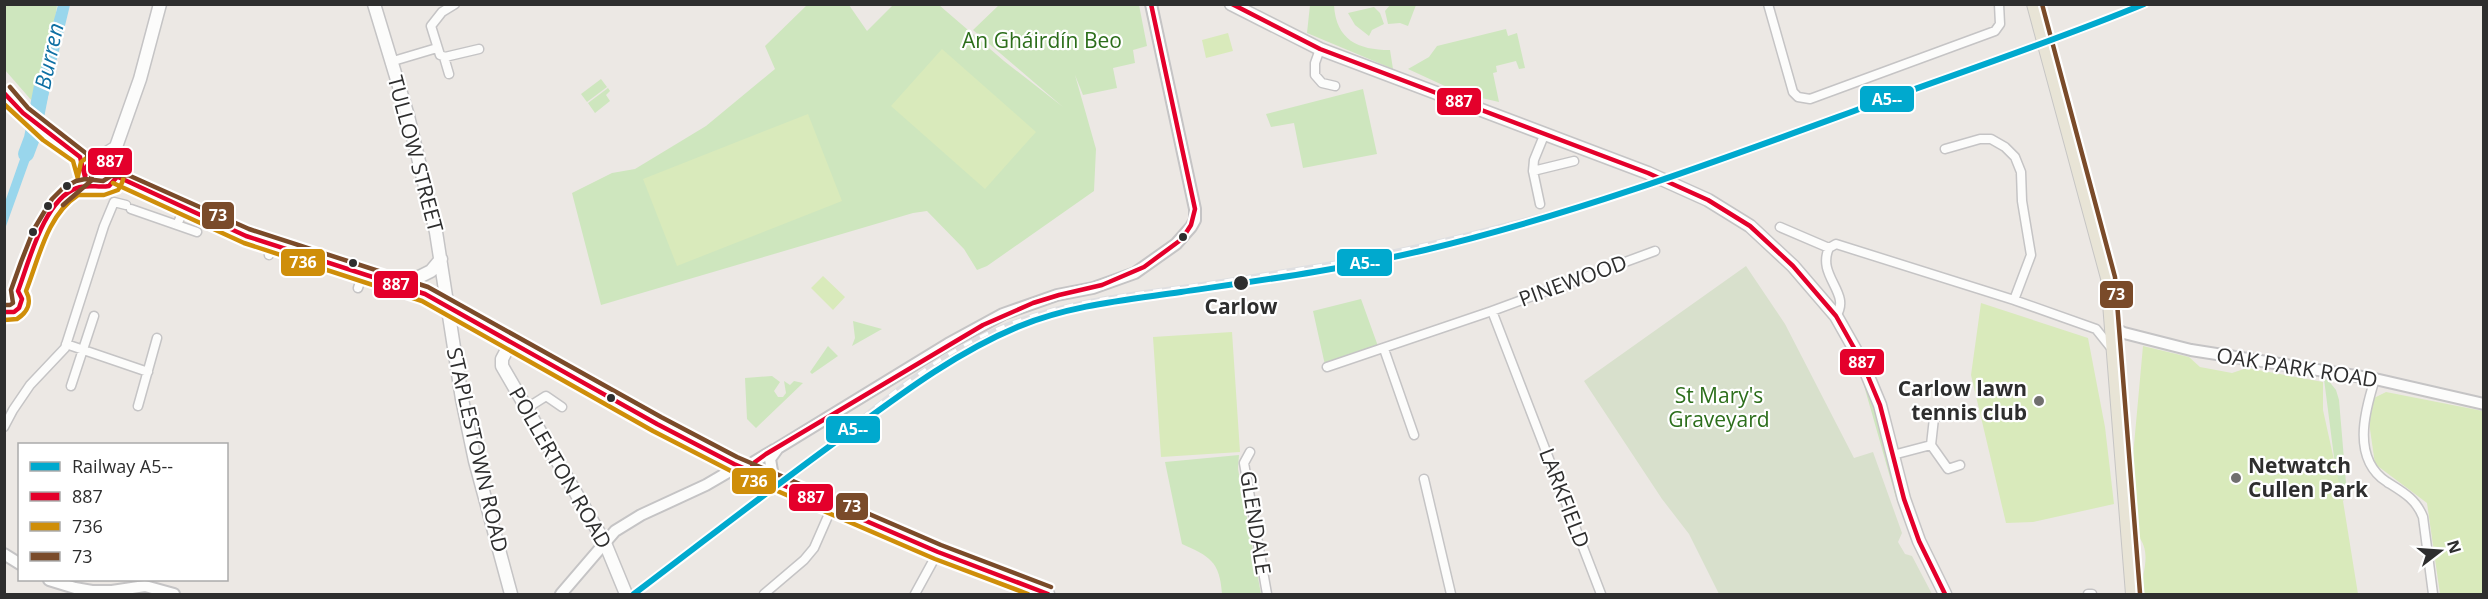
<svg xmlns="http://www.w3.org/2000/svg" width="2488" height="599" font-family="'Open Sans',sans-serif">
  <rect width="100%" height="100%" fill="#ece8e4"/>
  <!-- green -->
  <path fill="#cee6be" d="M4 5H57L54 27 32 101 5 70Z
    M807 5H849L867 31 893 5H939L1004 61 1063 107 973 30 999 5H1139L1147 46 1133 50 1135 63 1113 68 1117 88 1083 95 1075 75 1096 149 1094 191 987 266 977 270 964 249 927 211 913 213 601 305 572 193 612 173 635 169 706 126 775 69 765 46Z
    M1310 5H1334C1336 40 1358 50 1390 50L1393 69 1307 33Z
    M1390 5H1416L1408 26 1400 23 1388 24 1385 11Z
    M1374 7 1380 13 1384 24 1372 30 1369 36 1355 25 1348 13Z
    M1506 29 1508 36 1517 33 1525 68 1519 69 1516 61 1496 66 1497 72 1493 73 1499 102 1460 93 1408 69 1429 57 1437 46Z
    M601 79 607 87 587 102 581 94Z
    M608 88 610 91 606 95 610 101 595 113 588 103Z
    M1363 89 1377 154 1303 168 1294 123 1271 127 1266 114Z
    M1361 299 1379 349 1325 365 1313 311Z
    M853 321 882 329 852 346 855 338Z
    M828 346 838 356 812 374 810 372Z
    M1861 375 1873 399 1908 526 1896 498Z
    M772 376 780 382 774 391 778 397H783L786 393 784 381 790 385 794 381 803 383 756 428 747 419 745 378Z
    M2324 379 2328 380 2336 390 2339 400 2347 495 2343 501 2339 496Z
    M1239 455 1238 469 1261 594H1222C1220 561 1209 556 1182 544L1165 462Z"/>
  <!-- cemetery -->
  <path fill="#d8e0cc" d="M1746 266 1785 324 1854 458 1873 452 1902 533 1898 542 1905 554 1912 556 1932 594H1719L1689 534 1662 499 1584 381Z"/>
  <!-- pitch -->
  <path fill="#d9eabb" d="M1228 33 1233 51 1206 58 1202 40Z
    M942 49 1036 132 985 189 891 106Z
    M808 114 842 201 677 266 643 179Z
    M823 276 845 297 833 310 811 288Z
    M1981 303 2088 338 2105 427 2114 504 2033 522 2006 523 1971 375Z
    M1232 332 1240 452 1161 457 1153 337Z
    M2143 346 2189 357 2200 367 2232 373 2247 368 2323 382V410L2343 501 2358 594H2142C2140 575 2154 553 2137 535L2133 456Z
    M2386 392 2483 411V594H2440L2427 503 2375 464 2369 422 2374 398Z"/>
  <!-- water -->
  <path fill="#99d6ec" d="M58 5H70L44 113 32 101Z
    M28 129 38 137 5 229V202L26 142Z"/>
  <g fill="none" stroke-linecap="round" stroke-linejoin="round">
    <!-- river -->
    <path stroke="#99d6ec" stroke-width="16" d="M26 154 32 138 42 86"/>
    <defs>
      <path id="minor" d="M455 4 442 12 431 26 440 55 445 57 479 49
        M1768 4 1793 92 1798 97 1810 99 1995 31 2000 24 1999 4
        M1320 49 1315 63V75L1322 83 1335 86
        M444 57 449 74
        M390 62 437 48
        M1545 133 1534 160 1533 171 1574 161
        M1945 149 1980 139H1991L2005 147 2015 157 2021 172 2022 201 2031 255 2014 300
        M1533 171 1540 204
        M131 209 197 232
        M177 225 184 209
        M1780 227 1829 248
        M269 255 273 245
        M358 288 363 273
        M1492 311 1601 594
        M1836 316C1852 293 1816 276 1829 248L1836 244 2014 300 2096 329 2112 349
        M66 344 148 372
        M1384 349 1414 435
        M1327 367 1492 311 1655 251
        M2375 379C2364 413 2352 459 2387 482 2403 492 2416 499 2423 517L2433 594
        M71 386 94 316
        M138 406 157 338
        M527 408 546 396 562 407
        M1948 413 1934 418 1931 445 1948 469 1960 465
        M4 427 13 410 30 385 65 348 104 226 114 202 126 205
        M1250 452 1244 463 1267 594
        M1893 455 1931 445
        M1424 479 1451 594
        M764 594 804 560 814 548 832 507
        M915 594 938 552
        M2088 594H2092"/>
      <path id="tertiary" d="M2113 328 2124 333 2191 350 2375 379 2484 404
        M750 470 754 462 774 450
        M769 478 772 471 770 459 778 448 948 344 1003 314 1057 295 1093 288 1135 273 1176 244 1191 227 1195 220V209L1151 4
        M4 554 20 564
        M49 580 75 588 92 591H112L145 586 174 594
        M561 594 615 531 641 515 706 485 730 471 734 464"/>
      <path id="secondary" d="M374 4 408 116 436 232 462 399 475 461 511 594
        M1231 4 1320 49 1648 173 1708 200 1750 226 1793 266 1836 316 1862 362 1880 405 1904 499 1919 541 1945 594
        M4 92C28 119 57 145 89 162
        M113 149C103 157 81 160 85 177 88 185 93 187 100 189L113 183 126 182
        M111 161 140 79 160 4
        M116 176 246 236 425 294 657 424 734 464 938 552 1048 594
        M401 286 431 271 441 259
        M511 342 502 359V366L605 543 626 594"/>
      <path id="primary" d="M2034 4 2108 278 2133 594"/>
    </defs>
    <!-- minor casing -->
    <use href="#minor" stroke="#c5c4c5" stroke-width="11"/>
    <!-- tertiary casing -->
    <use href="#tertiary" stroke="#c5c4c5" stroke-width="14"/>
    <!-- secondary casing -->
    <use href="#secondary" stroke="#c5c4c5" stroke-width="15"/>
    <!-- primary casing -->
    <use href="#primary" stroke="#c6c5c4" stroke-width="16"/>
    <!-- minor -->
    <use href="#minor" stroke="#fcfcfb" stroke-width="8"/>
    <!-- tertiary -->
    <use href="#tertiary" stroke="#fcfcfb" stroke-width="10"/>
    <!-- secondary -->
    <use href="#secondary" stroke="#fcfcfb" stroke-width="12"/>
    <!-- primary -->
    <use href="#primary" stroke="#e8e4d6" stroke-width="14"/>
    <defs>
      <path id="rail" d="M820 453C880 403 941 349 1015 322 1065 303 1118 296 1170 289 1220 282 1269 274 1318 266 1423 249 1525 220 1628 193"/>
    </defs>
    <!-- rail casing -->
    <use href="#rail" stroke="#dfdfe1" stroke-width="5"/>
    <!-- rail -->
    <use href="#rail" stroke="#fff" stroke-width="3" stroke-dasharray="9" stroke-linecap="butt"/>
    <defs>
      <path id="bus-1" d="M1232 4 1320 49 1648 173 1708 200 1750 226 1793 266 1836 316 1862 362 1880 405 1904 499 1919 541 1945 594
        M4 93 23 113 80 157 85 177
        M116 176 246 236 425 294 657 424 734 464 938 552 1048 594
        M4 312H14L19 308 22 299 18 291C29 262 44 199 77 188 87 184 99 188 109 186L116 178V168L107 158H97L87 166 85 177
        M750 470 755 462 766 454 983 325 1033 303 1059 295 1102 285 1144 267 1182 239 1191 225 1195 209 1151 4"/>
      <path id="bus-2" d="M4 104 43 140 73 161 78 179
        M113 183 244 243 422 301 653 431 731 471 935 559 1028 594
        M4 320 17 319C28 312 32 302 26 291 39 258 47 215 78 195H104L118 190C129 175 123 163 111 152L96 151 81 162 78 176"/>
      <path id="bus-3" d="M2042 4 2115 277 2140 593
        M10 87 28 108 87 154 92 180 63 205
        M5 305H10L13 303 11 290 21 262 34 229 52 199 63 188 76 181 85 179 103 181 111 176 128 175 249 229 428 287 661 417 737 457 941 545 1051 587"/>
    </defs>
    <!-- bus-1 casing -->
    <use href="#bus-1" stroke="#fff" stroke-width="9"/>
    <!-- bus-2 casing -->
    <use href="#bus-2" stroke="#fff" stroke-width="9"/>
    <!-- bus-3 casing -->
    <use href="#bus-3" stroke="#fff" stroke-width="9"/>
    <!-- bus-1 -->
    <use href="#bus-1" stroke="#e4002b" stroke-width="4.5"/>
    <!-- bus-2 -->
    <use href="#bus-2" stroke="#cf8e09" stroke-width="4.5"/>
    <!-- bus-3 -->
    <use href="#bus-3" stroke="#7a4b2a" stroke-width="4.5"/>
    <defs>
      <path id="rail-1" d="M634 594C707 539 778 483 852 430 905 391 959 351 1020 326 1071 305 1127 300 1181 292 1263 280 1345 269 1425 250 1576 214 1720 160 1865 107 1958 73 2052 42 2144 4"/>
    </defs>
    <!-- rail-1 casing -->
    <use href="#rail-1" stroke="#fff" stroke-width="10"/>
    <!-- rail-1 -->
    <use href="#rail-1" stroke="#00a9ce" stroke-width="6"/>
  </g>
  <!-- markers -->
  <g fill="#2e2e2e" stroke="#fff" stroke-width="2">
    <circle cx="67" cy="186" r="5"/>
    <circle cx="48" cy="206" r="5"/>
    <circle cx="33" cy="232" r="5"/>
    <circle cx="1183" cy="237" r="5"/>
    <circle cx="353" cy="263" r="5"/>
    <circle cx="1241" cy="283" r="8"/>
    <circle cx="611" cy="398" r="5"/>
  </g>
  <g fill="#706f6e" stroke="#fff" stroke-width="2">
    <circle cx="2039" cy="401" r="6"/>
    <circle cx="2236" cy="478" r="6"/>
  </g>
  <g text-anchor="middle" stroke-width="4.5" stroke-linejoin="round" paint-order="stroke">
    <!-- park labels -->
    <g font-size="21" fill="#2c6e1b" stroke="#fff">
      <text x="1042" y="48">An Gháirdín Beo</text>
      <text x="1719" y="403">St Mary's<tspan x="1719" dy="24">Graveyard</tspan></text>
    </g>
    <!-- street labels -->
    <g font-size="21" fill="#2e2e2e" stroke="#fff">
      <text transform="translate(415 154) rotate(75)" y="7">TULLOW STREET</text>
      <text transform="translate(1573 281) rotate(-20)" y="7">PINEWOOD</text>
      <text transform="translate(2297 368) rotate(9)" y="7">OAK PARK ROAD</text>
      <text transform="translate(477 450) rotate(77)" y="7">STAPLESTOWN ROAD</text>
      <text transform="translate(560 468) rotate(60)" y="7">POLLERTON ROAD</text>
      <text transform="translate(1564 498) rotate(69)" y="7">LARKFIELD</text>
      <text transform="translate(1255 523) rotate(81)" y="7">GLENDALE</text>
    </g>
    <!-- stop labels -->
    <g font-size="21" font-weight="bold" fill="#2e2e2e" stroke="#fff">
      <text x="1241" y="314">Carlow</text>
    </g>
    <!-- poi labels -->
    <g font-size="21" font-weight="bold" fill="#2e2e2e" stroke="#fff" text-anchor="end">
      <text x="2027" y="396">Carlow lawn<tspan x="2027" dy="24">tennis club</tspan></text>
      <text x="2248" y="473" text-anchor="start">Netwatch<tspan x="2248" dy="24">Cullen Park</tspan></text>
    </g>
    <!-- water labels -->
    <g font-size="22" font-style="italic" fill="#0d6fa3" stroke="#fff">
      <text transform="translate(49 56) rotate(-78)" y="8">Burren</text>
    </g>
  </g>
  <g stroke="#fff" stroke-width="2">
    <rect x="1859" y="85" width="56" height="28" rx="6" fill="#00a9ce"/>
    <rect x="1436" y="87" width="46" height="29" rx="6" fill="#e4002b"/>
    <rect x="87" y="147" width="46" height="29" rx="6" fill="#e4002b"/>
    <rect x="201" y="201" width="34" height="29" rx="6" fill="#7a4b2a"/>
    <rect x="280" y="248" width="46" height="29" rx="6" fill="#cf8e09"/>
    <rect x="1336" y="248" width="57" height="29" rx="6" fill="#00a9ce"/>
    <rect x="373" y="270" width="46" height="29" rx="6" fill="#e4002b"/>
    <rect x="2099" y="280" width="35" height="29" rx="6" fill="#7a4b2a"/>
    <rect x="1839" y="348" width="46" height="28" rx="6" fill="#e4002b"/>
    <rect x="825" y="415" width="56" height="29" rx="6" fill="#00a9ce"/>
    <rect x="731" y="467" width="46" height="28" rx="6" fill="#cf8e09"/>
    <rect x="788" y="483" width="46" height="29" rx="6" fill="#e4002b"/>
    <rect x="835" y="492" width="34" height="29" rx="6" fill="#7a4b2a"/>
  </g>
  <g font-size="16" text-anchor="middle" font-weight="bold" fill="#fff">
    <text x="1887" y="105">A5--</text>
    <text x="1459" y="107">887</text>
    <text x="110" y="167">887</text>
    <text x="218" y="221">73</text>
    <text x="303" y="268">736</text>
    <text x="1365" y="269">A5--</text>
    <text x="396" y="290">887</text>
    <text x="2116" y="300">73</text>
    <text x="1862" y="368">887</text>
    <text x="853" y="435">A5--</text>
    <text x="754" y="487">736</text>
    <text x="811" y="503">887</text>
    <text x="852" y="512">73</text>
  </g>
  <!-- border -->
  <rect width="2488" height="599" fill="none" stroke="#2e2e2e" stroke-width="12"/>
  <!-- legend -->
  <rect x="18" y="443" width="210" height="138" fill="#ffffff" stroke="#ababab" stroke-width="1.5"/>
  <rect x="30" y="462" width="30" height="9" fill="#00a9ce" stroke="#ababab" stroke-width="1.5"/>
  <text x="72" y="473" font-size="18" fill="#2e2e2e">Railway A5--</text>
  <rect x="30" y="492" width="30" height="9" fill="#e4002b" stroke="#ababab" stroke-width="1.5"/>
  <text x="72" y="503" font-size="18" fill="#2e2e2e">887</text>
  <rect x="30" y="522" width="30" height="9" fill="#cf8e09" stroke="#ababab" stroke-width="1.5"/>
  <text x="72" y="533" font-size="18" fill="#2e2e2e">736</text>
  <rect x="30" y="552" width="30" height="9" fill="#7a4b2a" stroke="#ababab" stroke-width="1.5"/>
  <text x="72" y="563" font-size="18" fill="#2e2e2e">73</text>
  <!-- north arrow -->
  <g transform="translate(2440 551) rotate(73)" stroke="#ffffff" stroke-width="4.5" paint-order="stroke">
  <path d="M0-4.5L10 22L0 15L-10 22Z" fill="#2e2e2e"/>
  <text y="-9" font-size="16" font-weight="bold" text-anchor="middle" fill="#2e2e2e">N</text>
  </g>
</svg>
